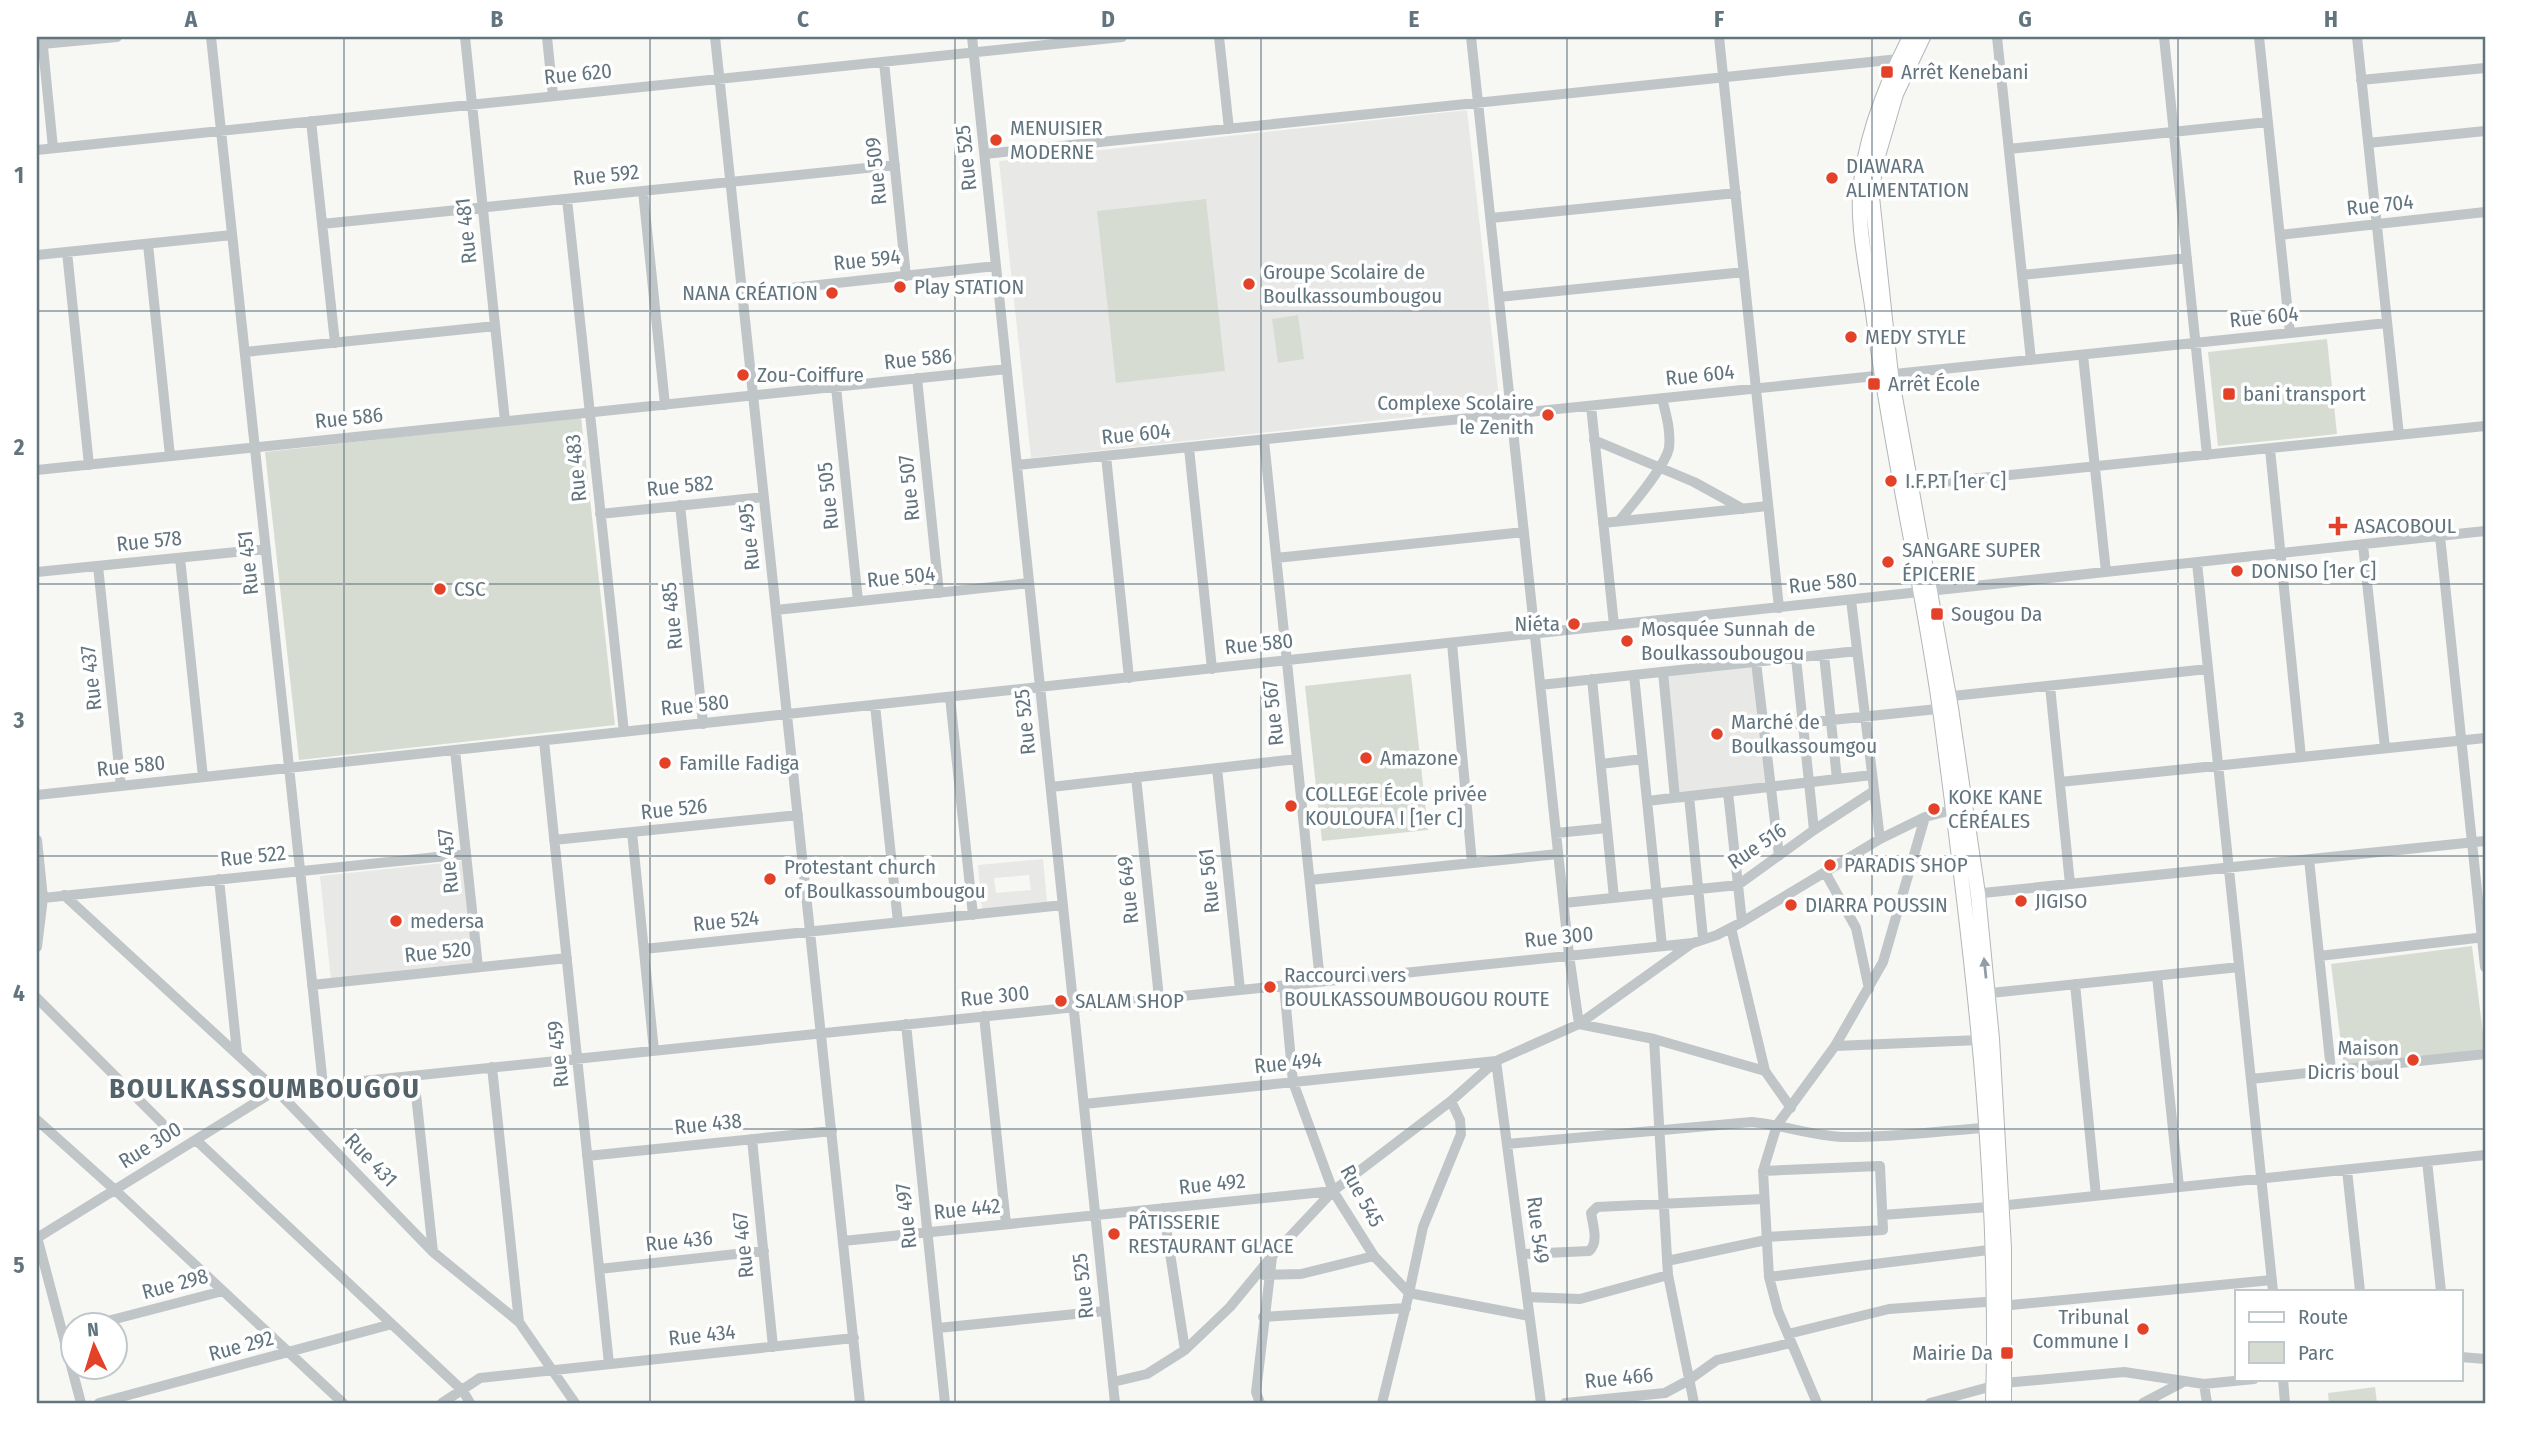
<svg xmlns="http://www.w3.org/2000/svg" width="2522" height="1440" font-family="'Fira Sans Condensed',sans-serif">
  <rect width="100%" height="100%" fill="#f7f7f4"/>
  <!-- built -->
  <path fill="#e8e8e7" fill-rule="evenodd" d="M1467 110 1500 407 1031 458 999 161Z
    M1757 666 1770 792 1678 803 1664 676Z
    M1043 859 1047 902 982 909 978 865ZM1029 875 1031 890 996 893 994 878Z
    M462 861 473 965 331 980 320 876Z"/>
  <!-- green -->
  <path fill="#d7dcd3" d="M1206 199 1225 371 1116 383 1097 211Z
    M1298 315 1304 359 1278 363 1272 319Z
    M2327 339 2337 434 2218 446 2208 352Z
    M581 417 615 725 299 760 265 452Z
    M1411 674 1428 830 1322 841 1305 686Z
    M2472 946 2485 1049 2344 1067 2331 964Z
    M2375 1387 2377 1403H2329L2328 1393Z"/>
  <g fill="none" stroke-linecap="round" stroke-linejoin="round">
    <defs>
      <path id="major" d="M1910 37C1886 84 1863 142 1860 195 1858 236 1869 279 1874 320 1891 453 1923 584 1941 717 1971 943 2000 1175 1993 1403
        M1923 37 1896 94 1875 166 1872 197 1891 375 1951 708 1978 894 1992 1039 2004 1248V1403"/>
    </defs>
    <!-- major casing -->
    <use href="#major" stroke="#b1b7ba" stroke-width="16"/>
    <!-- minor -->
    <path stroke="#c0c5c8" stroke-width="10" d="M42 37 53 148
      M211 37 323 1085
      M465 37 505 421
      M547 37 553 96
      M715 37 860 1403
      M972 37 1115 1403
      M1219 37 1229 129
      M1471 37 1569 955 1579 1024 1654 1039 1765 1071 1791 1108
      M1719 37 1779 608
      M1997 37 2031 360
      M2164 37 2207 455
      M2259 37 2290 333
      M2357 37 2399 435
      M42 44 117 37
      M884 62 906 276
      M2361 80 2485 68
      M311 121 335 343
      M2368 143 2485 131
      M2009 149 2268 122
      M37 150 1122 37
      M985 154 1899 59
      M643 191 665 405
      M567 199 624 732
      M1491 218 1736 193
      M322 224 895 165
      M2280 235 2485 212
      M148 244 170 456
      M67 252 89 465
      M37 255 232 235
      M2022 275 2187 258
      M743 293 996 266
      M1499 297 1744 272
      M245 352 495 326
      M2083 355 2106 572
      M917 378 939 593
      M836 387 858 601
      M1591 406 1614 625
      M1264 440 1320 981
      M1594 440 1694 482 1743 509
      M1189 448 1212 669
      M2270 449 2301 757
      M1106 456 1129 678
      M1017 465 2387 323
      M37 470 1007 369
      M1903 486 2485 426
      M680 505 703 724
      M600 514 764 497
      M1619 521C1632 505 1665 467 1669 448 1671 431 1666 414 1662 398
      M1603 523 1768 506
      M2440 536 2485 967
      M2363 545 2385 748
      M180 558 203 777
      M1276 558 1524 532
      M2197 563 2273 1291
      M98 566 121 786
      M37 572 266 549
      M1851 600 1880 839
      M776 610 1029 583
      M1452 643 1472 863
      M1824 655 1837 779
      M1796 658 1814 830
      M1756 662 1779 856
      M1663 672 1675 798
      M1634 675 1662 946
      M1592 679 1614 898
      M1540 685 1857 651
      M2050 686 2070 884
      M950 697 973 915
      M1943 697 2208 669
      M875 705 898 922
      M1765 727 1947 708
      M544 741 609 1364
      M455 750 478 967
      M1601 764 1642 759
      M1217 768 1240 990
      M1136 777 1159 998
      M2060 782 2485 738
      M1051 787 1297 759
      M1728 792 1742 922
      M37 795 2485 531
      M1689 796 1703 938
      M1647 801 1872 775
      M632 832 654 1051
      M1556 833 1607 828
      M37 840 43 898 37 947
      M554 840 798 815
      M2309 859 2331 1070
      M1825 872 1856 928 1869 989
      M219 879 237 1052
      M1310 880 1558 854
      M1973 894 2485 841
      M64 895 276 1090 433 1252 519 1322 575 1403
      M43 898 466 854
      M1564 903 1738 885 1814 830 1874 791
      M1731 928 1765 1071
      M644 949 1063 905
      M2319 956 2485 937
      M2157 976 2179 1187
      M2075 984 2096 1196
      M312 985 567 958
      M1284 985 1293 1082 1333 1191 1374 1256 1409 1293 1529 1316
      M1981 994 2239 967
      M37 998 162 1123
      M984 1016 1006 1224
      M906 1024 945 1403
      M1654 1039 1668 1275 1694 1403
      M1835 1046 1980 1040
      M492 1067 519 1322
      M414 1076 433 1252
      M2251 1079 2485 1054
      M1084 1104 1496 1061 1541 1403
      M37 1120 115 1190 343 1403
      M752 1139 773 1347
      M196 1140 463 1391 470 1403
      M1507 1144 1752 1122C1783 1125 1812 1136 1843 1137 1890 1138 1938 1131 1984 1128
      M587 1156 832 1131
      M2427 1161 2441 1291
      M2347 1170 2360 1291
      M1763 1171 1880 1166 1883 1230 1766 1237
      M1163 1208 1185 1350
      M1882 1215 1989 1207 2485 1155
      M37 1237 81 1403
      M37 1238 276 1090 1693 943 1717 935 1742 922 1880 839 1925 817 1960 808
      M843 1241 1333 1191
      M1522 1254 1589 1251C1599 1243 1593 1225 1591 1213L1597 1207 1763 1199
      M1667 1261 1766 1240
      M599 1269 764 1251
      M1264 1275 1301 1274 1374 1256
      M1769 1277 1997 1249
      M1527 1297 1580 1299 1668 1275
      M2011 1305 2272 1280
      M1263 1317 1406 1308
      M96 1324 223 1291
      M938 1328 1105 1311
      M1788 1334 1889 1309 1999 1301
      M2461 1357 2485 1359
      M2283 1379 2285 1403
      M1113 1382 1147 1374 1185 1350 1230 1307 1272 1256 1333 1191 1451 1101 1496 1061 1579 1024 1691 944
      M2204 1384 2207 1403
      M99 1403 392 1324
      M442 1403 480 1378 854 1338
      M1260 1403 1256 1392 1272 1257
      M1382 1403 1409 1293 1423 1227 1461 1134 1460 1120 1451 1101
      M1565 1403 1665 1393 1689 1380 1717 1360 1791 1343
      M1817 1403 1778 1311 1769 1277 1763 1171 1777 1125 1835 1046 1883 962 1925 817
      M1930 1403 2004 1383 2124 1372 2204 1384 2254 1379
      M2143 1403 2183 1382"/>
    <!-- major -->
    <use href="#major" stroke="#fff" stroke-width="14"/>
  </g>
  <!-- one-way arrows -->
  <defs><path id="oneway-solid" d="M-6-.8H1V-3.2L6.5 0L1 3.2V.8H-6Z" transform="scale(1.75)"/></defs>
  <use fill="#919ea5" href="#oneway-solid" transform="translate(1985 968) rotate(-96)"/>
  <!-- grid -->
  <path fill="none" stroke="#62757f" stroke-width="2" stroke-opacity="0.55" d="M344 37V1403M650 37V1403M955 37V1403M1261 37V1403M1567 37V1403M1872 37V1403M2178 37V1403M37 311H2485M37 584H2485M37 856H2485M37 1129H2485"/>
  <!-- markers -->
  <g fill="#e34128" stroke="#fff" stroke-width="2.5">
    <rect x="1880" y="65" width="14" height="14" rx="3.5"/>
    <circle cx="996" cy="140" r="7"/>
    <circle cx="1832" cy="178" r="7"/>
    <circle cx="1249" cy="284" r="7"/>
    <circle cx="900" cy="287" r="7"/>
    <circle cx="832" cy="293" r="7"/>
    <circle cx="1851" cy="337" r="7"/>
    <circle cx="743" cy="375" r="7"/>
    <rect x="1867" y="377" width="14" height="14" rx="3.5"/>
    <rect x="2222" y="387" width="14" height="14" rx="3.5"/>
    <circle cx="1548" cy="415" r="7"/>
    <circle cx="1891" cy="481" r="7"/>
    <path d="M2334.5 515.5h7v7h7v7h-7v7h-7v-7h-7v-7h7z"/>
    <circle cx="1888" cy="562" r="7"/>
    <circle cx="2237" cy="571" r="7"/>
    <circle cx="440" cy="589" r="7"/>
    <rect x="1930" y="607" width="14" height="14" rx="3.5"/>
    <circle cx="1574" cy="624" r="7"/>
    <circle cx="1627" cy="641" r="7"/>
    <circle cx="1717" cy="734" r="7"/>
    <circle cx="1366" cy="758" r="7"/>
    <circle cx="665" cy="763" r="7"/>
    <circle cx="1291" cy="806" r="7"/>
    <circle cx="1934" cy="809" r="7"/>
    <circle cx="1830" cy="865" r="7"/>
    <circle cx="770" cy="879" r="7"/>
    <circle cx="2021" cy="901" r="7"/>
    <circle cx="1791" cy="905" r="7"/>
    <circle cx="396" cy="921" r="7"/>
    <circle cx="1270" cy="987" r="7"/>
    <circle cx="1061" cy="1001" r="7"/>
    <circle cx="2413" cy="1060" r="7"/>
    <circle cx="1114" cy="1234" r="7"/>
    <circle cx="2143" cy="1329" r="7"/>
    <rect x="2000" y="1346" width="14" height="14" rx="3.5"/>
  </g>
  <g text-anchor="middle" stroke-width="7" stroke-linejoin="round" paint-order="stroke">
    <!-- poi labels -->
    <g font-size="21" fill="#62757f" stroke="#fff" text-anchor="start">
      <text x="1901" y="79">Arrêt Kenebani</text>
      <text x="1010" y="135">MENUISIER<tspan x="1010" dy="24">MODERNE</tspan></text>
      <text x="1846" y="173">DIAWARA<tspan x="1846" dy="24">ALIMENTATION</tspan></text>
      <text x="1263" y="279">Groupe Scolaire de<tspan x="1263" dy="24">Boulkassoumbougou</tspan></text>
      <text x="914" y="294">Play STATION</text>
      <text x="818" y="300" text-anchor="end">NANA CRÉATION</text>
      <text x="1865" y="344">MEDY STYLE</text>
      <text x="757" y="382">Zou-Coiffure</text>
      <text x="1888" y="391">Arrêt École</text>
      <text x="2243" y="401">bani transport</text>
      <text x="1534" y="410" text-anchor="end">Complexe Scolaire<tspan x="1534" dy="24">le Zenith</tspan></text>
      <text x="1905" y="488">I.F.P.T [1er C]</text>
      <text x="2354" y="533">ASACOBOUL</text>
      <text x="1902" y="557">SANGARE SUPER<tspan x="1902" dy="24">ÉPICERIE</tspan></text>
      <text x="2251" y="578">DONISO [1er C]</text>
      <text x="454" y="596">CSC</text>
      <text x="1951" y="621">Sougou Da</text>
      <text x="1560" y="631" text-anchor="end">Niéta</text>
      <text x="1641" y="636">Mosquée Sunnah de<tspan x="1641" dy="24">Boulkassoubougou</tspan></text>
      <text x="1731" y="729">Marché de<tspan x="1731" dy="24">Boulkassoumgou</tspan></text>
      <text x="1380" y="765">Amazone</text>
      <text x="679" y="770">Famille Fadiga</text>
      <text x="1305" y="801">COLLEGE École privée<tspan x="1305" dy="24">KOULOUFA I [1er C]</tspan></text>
      <text x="1948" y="804">KOKE KANE<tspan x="1948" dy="24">CÉRÉALES</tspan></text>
      <text x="1844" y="872">PARADIS SHOP</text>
      <text x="784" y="874">Protestant church<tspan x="784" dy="24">of Boulkassoumbougou</tspan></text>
      <text x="2035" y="908">JIGISO</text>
      <text x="1805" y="912">DIARRA POUSSIN</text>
      <text x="410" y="928">medersa</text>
      <text x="1284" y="982">Raccourci vers<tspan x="1284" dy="24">BOULKASSOUMBOUGOU ROUTE</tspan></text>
      <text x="1075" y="1008">SALAM SHOP</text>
      <text x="2399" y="1055" text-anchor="end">Maison<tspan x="2399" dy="24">Dicris boul</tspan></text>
      <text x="1128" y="1229">PÂTISSERIE<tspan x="1128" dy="24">RESTAURANT GLACE</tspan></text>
      <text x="2129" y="1324" text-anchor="end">Tribunal<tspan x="2129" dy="24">Commune I</tspan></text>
      <text x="1993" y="1360" text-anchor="end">Mairie Da</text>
    </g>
    <!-- street labels -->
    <g font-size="21" fill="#62757f" stroke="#fff">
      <text transform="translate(578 74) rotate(-6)" y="7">Rue 620</text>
      <text transform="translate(966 158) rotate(-96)" y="7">Rue 525</text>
      <text transform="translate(876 171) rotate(-96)" y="7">Rue 509</text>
      <text transform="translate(606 175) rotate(-6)" y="7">Rue 592</text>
      <text transform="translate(2380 205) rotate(-6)" y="7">Rue 704</text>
      <text transform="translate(466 231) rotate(-96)" y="7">Rue 481</text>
      <text transform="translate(867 260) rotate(-6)" y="7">Rue 594</text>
      <text transform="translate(2264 317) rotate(-6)" y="7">Rue 604</text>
      <text transform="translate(918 359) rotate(-6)" y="7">Rue 586</text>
      <text transform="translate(1700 375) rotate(-6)" y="7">Rue 604</text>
      <text transform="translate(349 418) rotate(-6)" y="7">Rue 586</text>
      <text transform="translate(1136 434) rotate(-6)" y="7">Rue 604</text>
      <text transform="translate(576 468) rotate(-96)" y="7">Rue 483</text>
      <text transform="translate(680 486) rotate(-6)" y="7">Rue 582</text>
      <text transform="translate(909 488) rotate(-96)" y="7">Rue 507</text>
      <text transform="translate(828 496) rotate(-96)" y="7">Rue 505</text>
      <text transform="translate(749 537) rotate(-96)" y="7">Rue 495</text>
      <text transform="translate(149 541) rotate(-6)" y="7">Rue 578</text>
      <text transform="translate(248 563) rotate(-96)" y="7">Rue 451</text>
      <text transform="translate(901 577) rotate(-6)" y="7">Rue 504</text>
      <text transform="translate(1823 583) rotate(-6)" y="7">Rue 580</text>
      <text transform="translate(672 616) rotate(-96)" y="7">Rue 485</text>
      <text transform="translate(1259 644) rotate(-6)" y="7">Rue 580</text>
      <text transform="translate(91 678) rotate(-96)" y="7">Rue 437</text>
      <text transform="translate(695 705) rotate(-6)" y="7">Rue 580</text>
      <text transform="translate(1273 713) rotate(-96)" y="7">Rue 567</text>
      <text transform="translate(1025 722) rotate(-96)" y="7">Rue 525</text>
      <text transform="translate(131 766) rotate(-6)" y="7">Rue 580</text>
      <text transform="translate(674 809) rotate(-6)" y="7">Rue 526</text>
      <text transform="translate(1757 846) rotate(-34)" y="7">Rue 516</text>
      <text transform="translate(253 856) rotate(-6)" y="7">Rue 522</text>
      <text transform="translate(448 861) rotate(-96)" y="7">Rue 457</text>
      <text transform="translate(1209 881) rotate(-96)" y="7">Rue 561</text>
      <text transform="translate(1128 890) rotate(-96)" y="7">Rue 649</text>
      <text transform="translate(726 921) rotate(-6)" y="7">Rue 524</text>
      <text transform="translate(1559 937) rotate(-6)" y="7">Rue 300</text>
      <text transform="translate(438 952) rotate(-6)" y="7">Rue 520</text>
      <text transform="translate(995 996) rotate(-6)" y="7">Rue 300</text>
      <text transform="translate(558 1054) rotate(-96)" y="7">Rue 459</text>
      <text transform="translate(1288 1063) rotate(-6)" y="7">Rue 494</text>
      <text transform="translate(708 1124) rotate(-6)" y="7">Rue 438</text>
      <text transform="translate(150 1145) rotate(-32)" y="7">Rue 300</text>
      <text transform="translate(371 1160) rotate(46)" y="7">Rue 431</text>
      <text transform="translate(1212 1184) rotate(-6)" y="7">Rue 492</text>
      <text transform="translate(1362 1196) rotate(61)" y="7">Rue 545</text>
      <text transform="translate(967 1209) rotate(-6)" y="7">Rue 442</text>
      <text transform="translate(906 1216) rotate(-96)" y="7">Rue 497</text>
      <text transform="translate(1538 1230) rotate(83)" y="7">Rue 549</text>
      <text transform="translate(679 1241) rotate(-6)" y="7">Rue 436</text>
      <text transform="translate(743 1245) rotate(-96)" y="7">Rue 467</text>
      <text transform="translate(175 1284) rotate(-15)" y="7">Rue 298</text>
      <text transform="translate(1083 1286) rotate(-96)" y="7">Rue 525</text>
      <text transform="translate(702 1335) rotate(-6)" y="7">Rue 434</text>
      <text transform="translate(241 1346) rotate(-15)" y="7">Rue 292</text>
      <text transform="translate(1619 1378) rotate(-6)" y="7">Rue 466</text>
    </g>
    <!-- district labels -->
    <g font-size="28" font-weight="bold" letter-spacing="2" fill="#54626a" stroke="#fff">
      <text x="265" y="1098">BOULKASSOUMBOUGOU</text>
    </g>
  </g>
  <!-- border -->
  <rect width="2522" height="1440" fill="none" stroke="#ffffff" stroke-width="77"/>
  <!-- legend -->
  <rect x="2235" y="1290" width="228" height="91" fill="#ffffff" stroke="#c0c8cc" stroke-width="2"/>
  <rect x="2249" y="1312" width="35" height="10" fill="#ffffff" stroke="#c0c8cc" stroke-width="2"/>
  <text x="2298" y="1324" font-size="21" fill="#62757f">Route</text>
  <rect x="2249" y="1342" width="35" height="21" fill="#d7dcd3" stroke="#c0c8cc" stroke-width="2"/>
  <text x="2298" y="1360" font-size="21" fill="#62757f">Parc</text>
  <!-- north arrow -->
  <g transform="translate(94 1346) rotate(356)"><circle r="33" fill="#ffffff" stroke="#c0c8cc" stroke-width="2"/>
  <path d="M0-5L12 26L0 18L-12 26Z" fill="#e34128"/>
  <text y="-10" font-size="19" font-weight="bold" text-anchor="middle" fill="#62757f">N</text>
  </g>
  <rect x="38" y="38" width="2446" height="1364" fill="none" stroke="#62757f" stroke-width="2.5"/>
  <g font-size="23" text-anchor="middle" font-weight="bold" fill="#62757f">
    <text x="191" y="27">A</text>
    <text x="497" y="27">B</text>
    <text x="803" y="27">C</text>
    <text x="1108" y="27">D</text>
    <text x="1414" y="27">E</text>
    <text x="1719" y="27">F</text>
    <text x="2025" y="27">G</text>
    <text x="2331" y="27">H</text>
    <text x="19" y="183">1</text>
    <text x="19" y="455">2</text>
    <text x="19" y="728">3</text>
    <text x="19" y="1001">4</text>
    <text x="19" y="1273">5</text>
  </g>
</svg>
